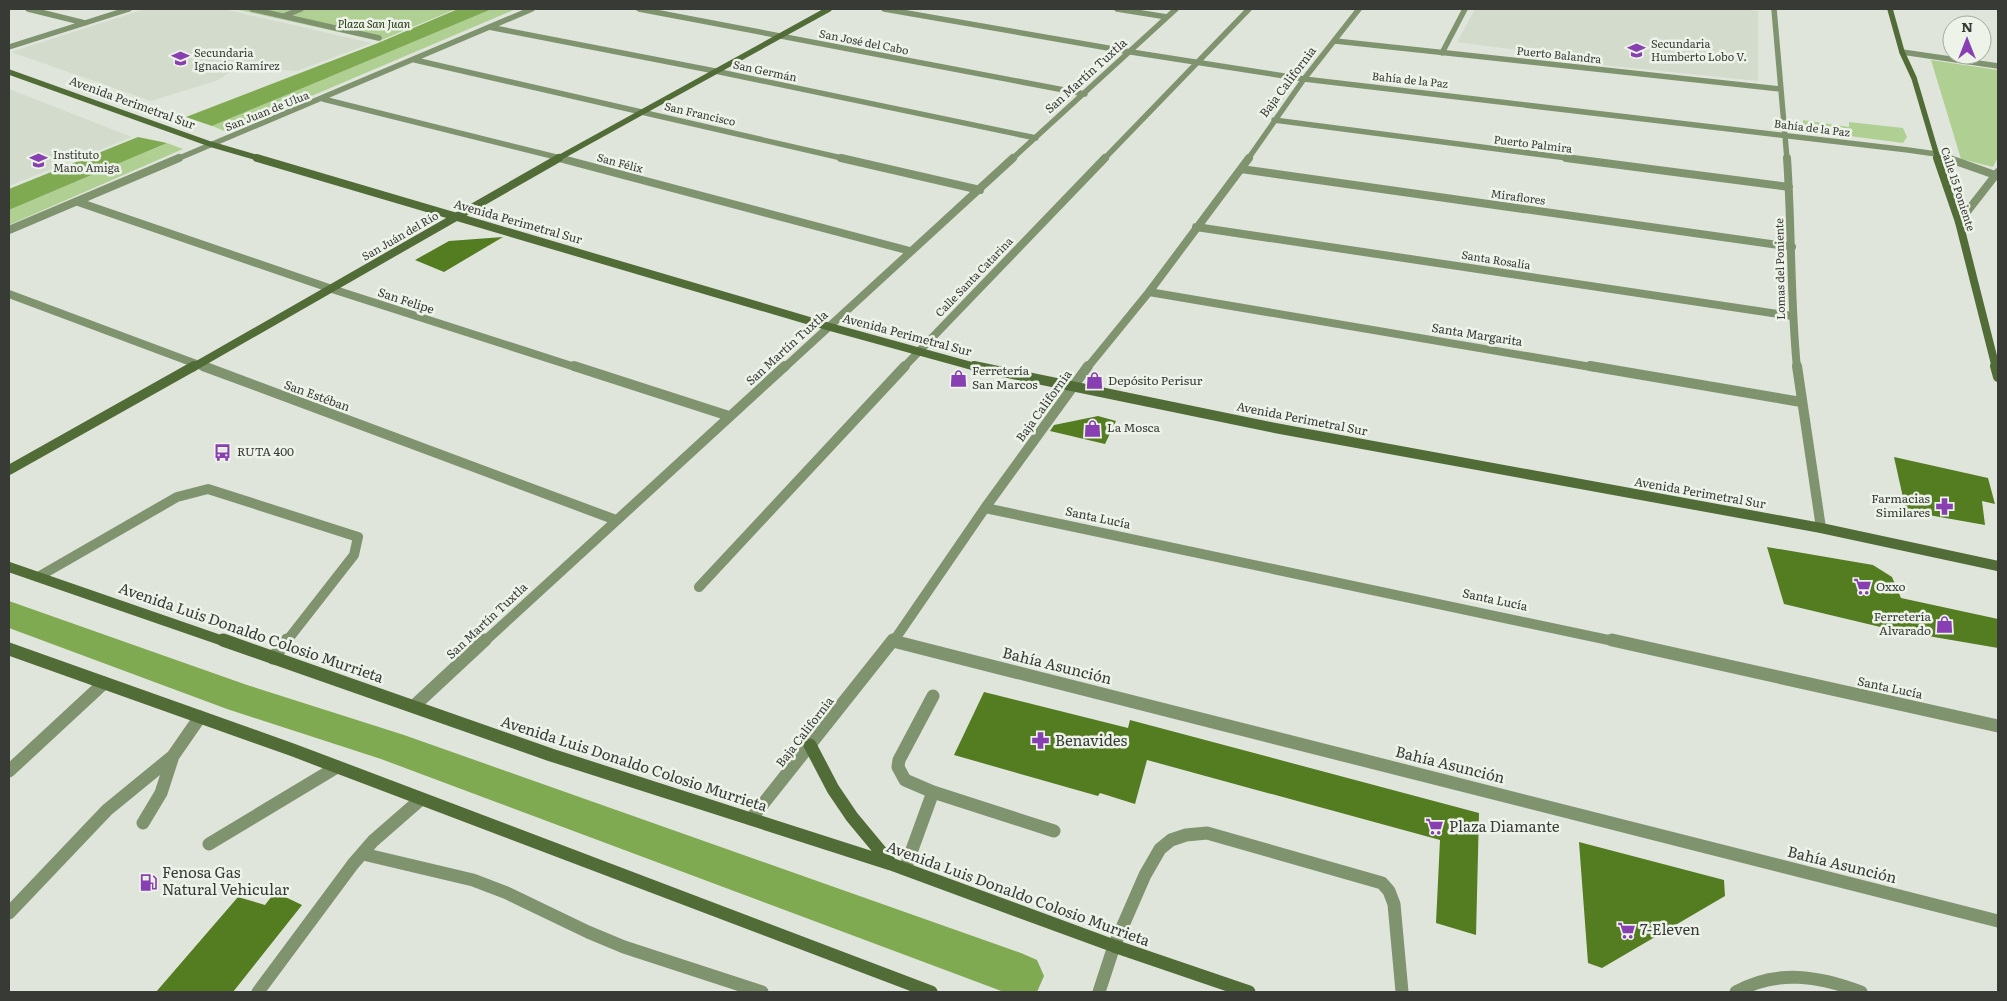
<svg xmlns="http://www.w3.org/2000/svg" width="2007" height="1001" font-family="Literata,serif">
  <rect width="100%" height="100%" fill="#e0e5dc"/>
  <!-- built -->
  <path fill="#d3dccc" d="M145 9H223L372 43 297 71 239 67 216 81 151 101 11 52Z
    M1475 9H1743L1758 11V81L1592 64 1577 58 1457 42Z
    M9 89 132 137 9 186Z"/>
  <!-- green -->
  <path fill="#b0d093" d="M235 9H456L379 41Z
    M492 9H516L227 132 212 126Z
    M1931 60 1998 70V157L1993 167 1961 159Z
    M1803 120 1849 127V122L1903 128 1907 137 1903 143 1811 131 1803 127Z
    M167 143 183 149 9 225V210Z"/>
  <!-- water -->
  <path fill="#7faa52" d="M458 9H492L212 126 186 117 378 43Z
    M138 137 167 143 9 210V189Z"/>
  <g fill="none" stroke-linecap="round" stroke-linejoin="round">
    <!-- canal -->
    <path fill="#7faa52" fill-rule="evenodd" d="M9 601 247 685 404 735 1021 953 1037 960 1044 976 1037 992H1004L381 759 227 709 9 628Z"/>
  </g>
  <!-- building -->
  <path fill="#547c21" d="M503 237 444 272 415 260 449 241Z
    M1098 416 1116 421 1105 444 1050 431 1054 425Z
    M1894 457 1988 478 1995 504 1982 501 1985 525 1906 511Z
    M1767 547 1873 565 1892 577 1901 598 1998 619V648L1893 630 1784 604Z
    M984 692 1128 728 1130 720 1479 813 1476 935 1436 923 1440 840 1147 760 1135 804 1100 793 1098 796 954 755Z
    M1579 842 1724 880 1725 896 1602 968 1588 963Z
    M275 892 302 905 233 992H156L238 897 265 905Z"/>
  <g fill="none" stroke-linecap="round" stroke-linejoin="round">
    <!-- lane-far1 -->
    <path stroke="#80936f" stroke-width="10" d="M38 577 177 497 208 489 358 537 354 555 286 642"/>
    <!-- lane -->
    <path stroke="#80936f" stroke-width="13" d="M273 658 287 640
      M933 696 899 760 898 767 905 780 933 792 1054 831
      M143 823 161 793 173 756 200 717
      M209 844 337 767
      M363 854 473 880 507 893 588 932 624 947 762 992
      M905 869 933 792
      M9 913 107 810 173 756
      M1114 946 1145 875 1160 849 1171 840 1186 835 1207 833 1382 883 1389 891 1394 904 1402 992
      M258 992 353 864 373 841 420 800
      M1736 992C1777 969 1819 976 1861 992"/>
    <!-- street-far3 -->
    <path stroke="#80936f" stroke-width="5.5" d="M28 9 85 23
      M252 9 379 38
      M639 9 1085 94
      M884 9 1131 52 1304 79 1908 150 1936 154 1951 159
      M1117 9 1167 17
      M1774 9 1787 159
      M284 16 301 9
      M489 27 715 71 1036 138
      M1335 41 1781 89
      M9 47 129 9
      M1902 52 1998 66
      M1442 53 1465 9
      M415 60 846 159
      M323 99 564 159
      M1274 120 1575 159
      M177 159 532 9
      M1012 159 1176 9
      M1104 159 1249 9
      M1248 159 1304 79 1359 9"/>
    <!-- street-far2 -->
    <path stroke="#80936f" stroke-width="8" d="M559 158 910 251
      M841 158 980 190
      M1566 158 1789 187
      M1787 158C1792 228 1790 298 1797 368
      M1947 158 1998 176
      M1241 169 1792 247
      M78 202 332 289 578 368
      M1959 222 1998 172
      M1196 227 1792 316
      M9 230 179 158
      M1149 292 1597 368
      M9 294 207 368
      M784 368 1013 158
      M903 368 1105 158
      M1087 368 1149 292 1249 158"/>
    <!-- street-far1 -->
    <path stroke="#80936f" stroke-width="10" d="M203 366 616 520
      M574 366 729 416
      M1590 366 1801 402
      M1797 366 1821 528
      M985 508 1618 642
      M699 587 905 366
      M893 641 895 642
      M484 642 785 366
      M893 642 985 508 1088 366"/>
    <!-- street -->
    <path stroke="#80936f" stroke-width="13" d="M1612 640 1998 726
      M893 641 1998 921
      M414 706 485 640
      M9 771 104 683
      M751 819 893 640
      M1099 992 1114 946"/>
    <!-- secondary-far3 -->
    <path stroke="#516c36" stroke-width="5.5" d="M1890 9 1902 52 1914 78 1938 159
      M9 72 210 144 262 159
      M557 159 829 9"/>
    <!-- secondary-far2 -->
    <path stroke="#516c36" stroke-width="8" d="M257 158 830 327 979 368
      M1937 158 1959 222 1996 368
      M192 368 559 158"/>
    <!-- secondary-far1 -->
    <path stroke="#516c36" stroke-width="10" d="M974 366 1275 428 1821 528 1998 566
      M1995 366 1998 377
      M9 470 194 366
      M9 567 226 642"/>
    <!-- secondary -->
    <path stroke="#516c36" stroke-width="13" d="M223 640 551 755 891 864 1114 946 1249 992
      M9 649 293 750 931 992
      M810 745 833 789 852 817 891 864"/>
  </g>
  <!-- icons -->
  <defs>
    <symbol id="school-bare" viewBox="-9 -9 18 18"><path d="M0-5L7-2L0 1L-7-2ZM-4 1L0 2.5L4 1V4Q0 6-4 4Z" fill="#873fb2" stroke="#edf3e9" stroke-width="2.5" paint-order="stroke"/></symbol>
    <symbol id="shop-bare" viewBox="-9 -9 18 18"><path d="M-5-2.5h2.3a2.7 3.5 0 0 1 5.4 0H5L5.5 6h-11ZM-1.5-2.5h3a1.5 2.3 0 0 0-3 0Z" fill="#873fb2" stroke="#edf3e9" stroke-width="2.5" paint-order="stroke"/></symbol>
    <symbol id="bus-bare" viewBox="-9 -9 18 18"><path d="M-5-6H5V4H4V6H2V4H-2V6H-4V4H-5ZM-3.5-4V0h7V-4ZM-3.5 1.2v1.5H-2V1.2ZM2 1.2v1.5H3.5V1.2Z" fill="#873fb2" stroke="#edf3e9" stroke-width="2.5" paint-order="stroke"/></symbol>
    <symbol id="pharmacy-bare" viewBox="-9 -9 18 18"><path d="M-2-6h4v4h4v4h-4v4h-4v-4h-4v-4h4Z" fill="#873fb2" stroke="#edf3e9" stroke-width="2.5" paint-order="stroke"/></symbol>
    <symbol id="supermarket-bare" viewBox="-9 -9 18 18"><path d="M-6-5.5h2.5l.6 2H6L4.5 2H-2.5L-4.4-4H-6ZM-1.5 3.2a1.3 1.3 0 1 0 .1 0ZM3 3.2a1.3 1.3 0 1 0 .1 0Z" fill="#873fb2" stroke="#edf3e9" stroke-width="2.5" paint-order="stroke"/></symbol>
    <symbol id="fuel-bare" viewBox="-9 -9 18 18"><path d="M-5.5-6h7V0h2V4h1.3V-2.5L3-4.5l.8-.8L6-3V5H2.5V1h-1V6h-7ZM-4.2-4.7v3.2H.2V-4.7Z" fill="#873fb2" stroke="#edf3e9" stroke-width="2.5" paint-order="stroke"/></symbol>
  </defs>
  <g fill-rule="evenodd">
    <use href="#school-bare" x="1624" y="38" width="25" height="25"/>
    <use href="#school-bare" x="168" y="46" width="25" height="25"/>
    <use href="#school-bare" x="26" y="148" width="25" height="25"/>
    <use href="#shop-bare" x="946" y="366" width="25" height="25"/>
    <use href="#shop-bare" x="1082" y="368" width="25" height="25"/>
    <use href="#shop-bare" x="1080" y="416" width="25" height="25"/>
    <use href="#bus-bare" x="210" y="440" width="25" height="25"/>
    <use href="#pharmacy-bare" x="1932" y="494" width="25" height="25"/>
    <use href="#supermarket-bare" x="1850" y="574" width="25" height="25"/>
    <use href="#shop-bare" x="1932" y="612" width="25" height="25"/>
    <use href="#pharmacy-bare" x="1028" y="728" width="25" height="25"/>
    <use href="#supermarket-bare" x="1422" y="814" width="25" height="25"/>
    <use href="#fuel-bare" x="136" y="870" width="25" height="25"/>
    <use href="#supermarket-bare" x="1614" y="918" width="25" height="25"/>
  </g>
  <g text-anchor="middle" stroke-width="5" stroke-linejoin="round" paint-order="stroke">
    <!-- far-park labels -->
    <g font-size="11" font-style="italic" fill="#293a16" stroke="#edf3e9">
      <text x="374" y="28">Plaza San Juan</text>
    </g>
    <!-- far-street labels -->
    <g font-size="11" fill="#383a36" stroke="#edf3e9">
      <text transform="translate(864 42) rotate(11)" y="4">San José del Cabo</text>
      <text transform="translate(1559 55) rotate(6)" y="4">Puerto Balandra</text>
      <text transform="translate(765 71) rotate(12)" y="4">San Germán</text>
      <text transform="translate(1410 80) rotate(6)" y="4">Bahía de la Paz</text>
      <text transform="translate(267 111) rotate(-22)" y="4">San Juan de Ulua</text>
      <text transform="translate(700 114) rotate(13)" y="4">San Francisco</text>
      <text transform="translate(1812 128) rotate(7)" y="4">Bahía de la Paz</text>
      <text transform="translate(1533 144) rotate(7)" y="4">Puerto Palmira</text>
      <text transform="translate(620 163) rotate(15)" y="4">San Félix</text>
      <text transform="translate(1958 189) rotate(72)" y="4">Calle 15 Poniente</text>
      <text transform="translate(1518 197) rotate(8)" y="4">Miraflores</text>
      <text transform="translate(400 236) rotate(-30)" y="4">San Juán del Río</text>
      <text transform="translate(1496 260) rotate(9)" y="4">Santa Rosalía</text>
      <text transform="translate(1780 269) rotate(-91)" y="4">Lomas del Poniente</text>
      <text transform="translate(974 277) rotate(-46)" y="4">Calle Santa Catarina</text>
    </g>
    <!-- far-poi labels -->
    <g font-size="11" fill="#383a36" stroke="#edf3e9" text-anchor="start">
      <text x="1651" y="48">Secundaria<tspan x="1651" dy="13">Humberto Lobo V.</tspan></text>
      <text x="194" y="57">Secundaria<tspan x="194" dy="13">Ignacio Ramírez</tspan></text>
      <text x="53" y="159">Instituto<tspan x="53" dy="13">Mano Amiga</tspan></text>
    </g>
    <!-- street labels -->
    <g font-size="12" fill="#383a36" stroke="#edf3e9">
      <text transform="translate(1086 76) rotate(-42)" y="4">San Martín Tuxtla</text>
      <text transform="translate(1288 82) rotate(-53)" y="4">Baja California</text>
      <text transform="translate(132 103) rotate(20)" y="4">Avenida Perimetral Sur</text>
      <text transform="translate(518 222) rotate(16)" y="4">Avenida Perimetral Sur</text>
      <text transform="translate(406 301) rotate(18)" y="4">San Felipe</text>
      <text transform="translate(907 335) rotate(15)" y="4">Avenida Perimetral Sur</text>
      <text transform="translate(1477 335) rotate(9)" y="4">Santa Margarita</text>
      <text transform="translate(787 348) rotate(-42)" y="4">San Martín Tuxtla</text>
      <text transform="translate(317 396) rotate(20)" y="4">San Estéban</text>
      <text transform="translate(1044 406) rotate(-54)" y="4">Baja California</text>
      <text transform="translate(1302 419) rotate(11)" y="4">Avenida Perimetral Sur</text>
      <text transform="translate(1700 493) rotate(10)" y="4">Avenida Perimetral Sur</text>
      <text transform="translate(1098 518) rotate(12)" y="4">Santa Lucía</text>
      <text transform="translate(1495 600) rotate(12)" y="4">Santa Lucía</text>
      <text transform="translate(487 621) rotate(-43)" y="4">San Martín Tuxtla</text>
      <text transform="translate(1890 688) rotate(12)" y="4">Santa Lucía</text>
      <text transform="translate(805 732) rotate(-52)" y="4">Baja California</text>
    </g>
    <!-- poi labels -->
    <g font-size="12" fill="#383a36" stroke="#edf3e9" text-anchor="start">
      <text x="972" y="375">Ferretería<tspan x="972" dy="14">San Marcos</tspan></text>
      <text x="1108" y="385">Depósito Perisur</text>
      <text x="1107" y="432">La Mosca</text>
      <text x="237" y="456">RUTA 400</text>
      <text x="1930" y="503" text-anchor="end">Farmacias<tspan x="1930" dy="14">Similares</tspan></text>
      <text x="1876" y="591">Oxxo</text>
      <text x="1931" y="621" text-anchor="end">Ferretería<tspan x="1931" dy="14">Alvarado</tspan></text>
    </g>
    <!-- near-street labels -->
    <g font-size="15" fill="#383a36" stroke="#edf3e9">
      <text transform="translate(251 633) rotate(19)" y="5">Avenida Luis Donaldo Colosio Murrieta</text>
      <text transform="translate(1057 666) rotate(14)" y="5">Bahía Asunción</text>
      <text transform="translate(634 764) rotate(18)" y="5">Avenida Luis Donaldo Colosio Murrieta</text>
      <text transform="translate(1450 765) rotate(14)" y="5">Bahía Asunción</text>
      <text transform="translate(1842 865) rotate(14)" y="5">Bahía Asunción</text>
      <text transform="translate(1018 894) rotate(20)" y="5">Avenida Luis Donaldo Colosio Murrieta</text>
    </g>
    <!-- near-poi labels -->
    <g font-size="15" fill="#383a36" stroke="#edf3e9" text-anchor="start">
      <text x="1055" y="746">Benavides</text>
      <text x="1449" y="832">Plaza Diamante</text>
      <text x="162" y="878">Fenosa Gas<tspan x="162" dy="17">Natural Vehicular</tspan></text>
      <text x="1640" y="935">7-Eleven</text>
    </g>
  </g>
  <!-- border -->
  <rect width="2007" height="1001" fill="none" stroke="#383a36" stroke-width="20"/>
  <!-- north arrow -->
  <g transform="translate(1967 40)"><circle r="24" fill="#edf3e9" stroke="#a5a9a1"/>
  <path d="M0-4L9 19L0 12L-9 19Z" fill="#873fb2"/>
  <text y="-8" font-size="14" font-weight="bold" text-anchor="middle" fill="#383a36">N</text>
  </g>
</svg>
